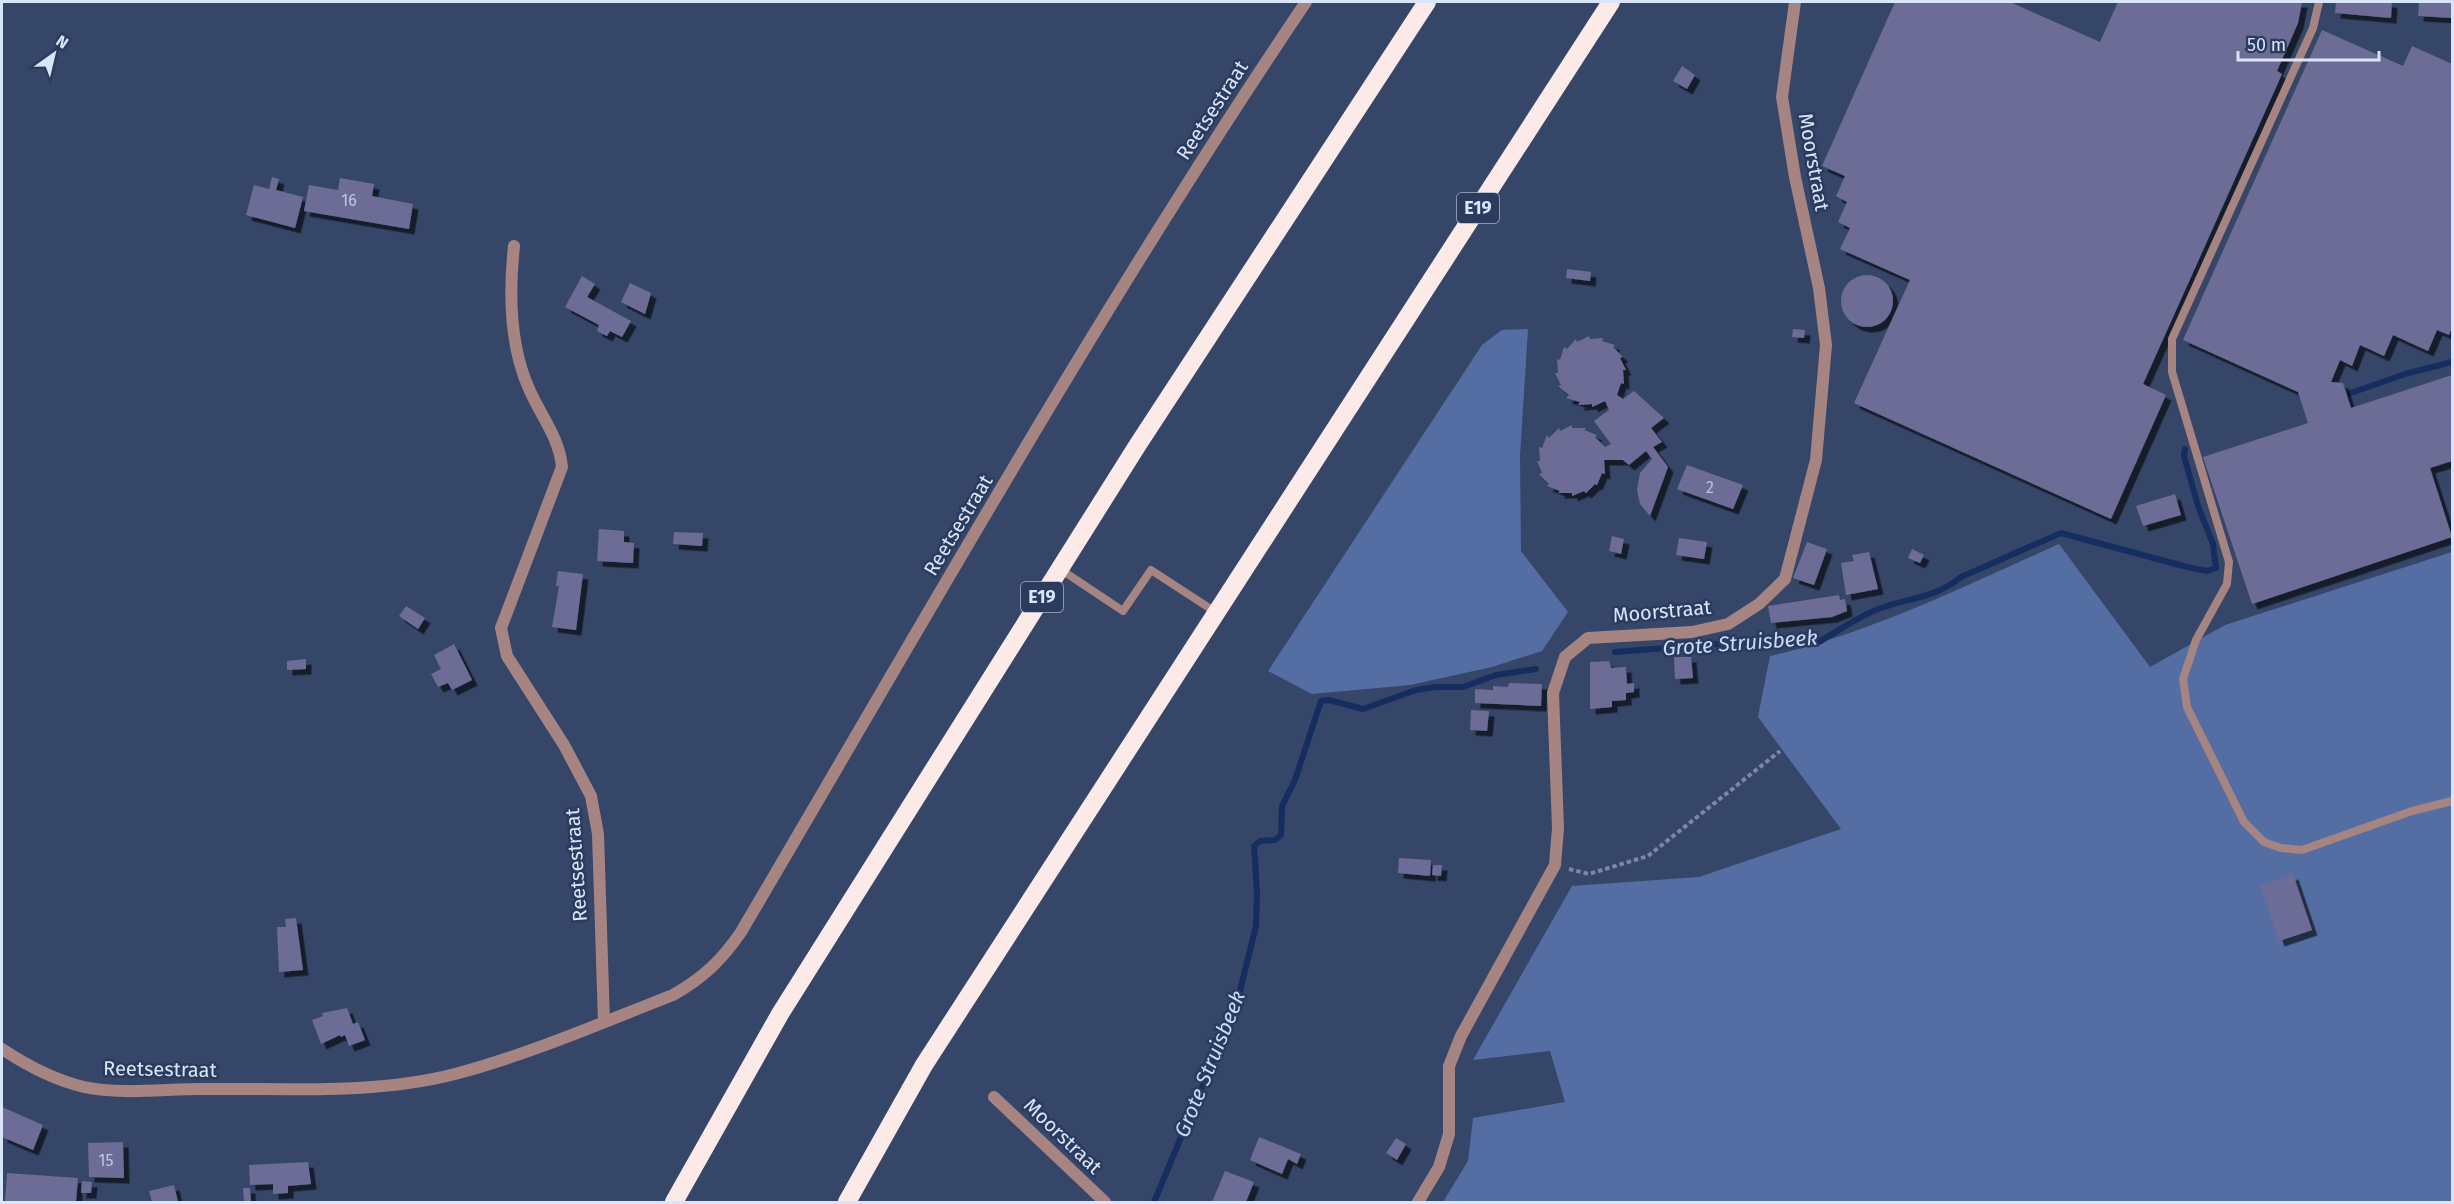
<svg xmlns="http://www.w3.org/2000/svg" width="2454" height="1204" font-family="'Fira Sans',sans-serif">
  <defs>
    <filter id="shadow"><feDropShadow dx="5.5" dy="5.5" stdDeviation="0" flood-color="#0009"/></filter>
  </defs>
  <rect width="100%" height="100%" fill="#354669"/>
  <!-- green -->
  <path fill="#546ea4" d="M1528 329 1520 456 1521 551 1568 612 1542 651 1492 667 1410 685 1312 694 1268 671 1482 345 1502 330Z
    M2059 544 2150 667 2225 625 2452 552V1202H1443L1468 1161 1473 1118 1565 1102 1550 1051 1473 1060 1572 886 1699 877 1841 829 1758 717 1770 656C1871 633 1965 586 2059 544Z"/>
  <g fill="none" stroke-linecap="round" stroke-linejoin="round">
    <!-- stream -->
    <path stroke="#162d5f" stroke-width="6" d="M2351 393 2405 374 2452 362
      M1615 652 1757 641 1812 644 1819 642C1838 631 1856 618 1876 610 1907 597 1933 600 1961 577L2061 533 2187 567 2207 571 2216 568 2213 544 2198 506 2184 456 2185 449
      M1154 1202 1237 1003 1256 926 1257 892 1254 846 1260 841 1275 840 1281 835 1282 806 1295 780 1321 701 1329 700 1363 709 1416 690 1436 687H1463L1496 675 1536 669"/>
  </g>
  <!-- building -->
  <path fill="#6c6c96" filter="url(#shadow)" d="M1895 2H2010L2100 42 2118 2H2302L2298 23 2277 71 2282 74 2143 384 2166 395 2111 519 1854 403 1910 280 1840 249 1850 228 1838 222 1847 202 1836 196 1845 176 1822 166Z
    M2336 2H2392L2391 18 2335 13Z
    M2419 2H2452V18L2418 16Z
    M2322 30 2403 66 2412 46 2452 64V327L2449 335 2437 330 2428 351 2393 335 2384 356 2360 345 2352 366 2340 360 2331 382 2343 383 2351 408 2452 375V461L2430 468 2452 537 2252 604 2203 457 2308 423 2298 392 2183 340Z
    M1682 66 1695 75 1687 89 1673 81Z
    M272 177 279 179 276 190 303 197 295 228 246 215 254 185 269 189Z
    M340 178 374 184 372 196 413 204 409 229 304 211 309 185 338 190Z
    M1567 269 1591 272 1590 281 1566 278Z
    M1841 301a26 26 0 1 1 52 0a26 26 0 1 1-52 0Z
    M582 276 595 284 587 297 631 321 622 337 610 331 607 336 597 331 599 325 565 307Z
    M630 283 651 293 645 314 621 302Z
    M1793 329 1805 330 1804 338 1792 337Z
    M1589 336 1590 339 1603 338 1602 341 1615 345 1613 347 1623 357 1620 358 1626 370H1623L1624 384 1621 383 1617 395 1623 399 1634 391 1664 418 1651 428 1662 442 1653 447 1668 467 1650 516 1640 504 1637 490 1640 473 1652 459 1646 451 1629 465 1623 460H1604L1605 474 1602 473 1597 485 1595 484 1586 493 1584 491 1572 496V493H1558L1560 491 1547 486 1549 484 1539 474 1542 473 1537 461H1540L1539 447 1542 448 1547 435 1549 438 1559 428 1560 431 1572 425V428H1586L1584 430 1597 435 1595 437 1605 447 1611 444 1594 421 1609 410 1605 401 1592 407V404L1578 405 1580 402 1566 398 1569 395 1558 386 1561 385 1555 373H1558L1557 359 1560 360 1564 347 1567 349 1576 339 1577 342Z
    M1687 465 1743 485 1733 509 1677 489Z
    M2175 494 2181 515 2143 526 2136 506Z
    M599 529 624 531V542L634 543 633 563 597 561Z
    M674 532 703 533 702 546 673 544Z
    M1612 536 1624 539 1621 554 1609 551Z
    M1679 538 1707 542 1704 559 1676 555Z
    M1807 542 1827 549 1814 585 1793 578Z
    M1912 549 1924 555 1920 563 1908 558Z
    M1869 552 1878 589 1846 595 1841 563 1854 561 1852 555Z
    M558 571 583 574 576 630 552 627 559 586H556Z
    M1839 595 1840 600 1845 599 1847 611 1832 617 1771 623 1768 606Z
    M406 606 425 618 418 629 399 616Z
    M454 644 472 680 452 690 448 683 438 687 431 674 441 669 434 655Z
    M1674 657H1691L1693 678 1675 679Z
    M306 659V669L287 670V661Z
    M1609 661 1611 668 1626 667 1627 684 1634 683V692L1626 693V700L1612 701V707L1590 709V662Z
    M1509 683 1542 684 1541 706 1475 703V689L1493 690V686L1508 687Z
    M1471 710 1489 711 1487 731 1470 730Z
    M1399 858 1431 860 1430 876 1398 873Z
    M1433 865H1442L1441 876 1432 875Z
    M2293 874 2312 930 2279 941 2260 886Z
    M296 918 303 970 279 972 277 927H286L285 919Z
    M347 1008 353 1024 358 1022 365 1040 349 1046 345 1035 341 1037 340 1035 321 1044 312 1020 323 1016 322 1013Z
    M2 1107 43 1125 33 1150 2 1137Z
    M1259 1137 1301 1154 1297 1164 1288 1159 1282 1174 1250 1160Z
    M1396 1138 1406 1144 1397 1160 1386 1153Z
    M123 1142 124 1178 89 1177 88 1143Z
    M308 1162 311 1184 288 1186V1193L273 1194V1184L250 1185 249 1165Z
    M1225 1171 1254 1182 1246 1202H1212Z
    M7 1173 78 1178 76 1202H5Z
    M82 1181 92 1182 91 1193H81Z
    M174 1185 178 1202H152L149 1191Z
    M243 1188H250L251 1202H244Z"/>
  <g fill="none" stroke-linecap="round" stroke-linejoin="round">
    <!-- path -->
    <path stroke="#7a89a6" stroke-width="4" stroke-dasharray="4.5 3" stroke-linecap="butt" d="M1569 869 1589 874 1648 856 1780 751"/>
    <!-- lane -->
    <path stroke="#a68481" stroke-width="8" d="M2319 2 2313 28 2172 339V372L2229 562 2227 584 2196 640 2183 679 2187 707 2244 822 2264 842 2281 848 2302 850 2412 811 2452 801
      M1060 569 1123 611 1151 570 1217 613"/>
    <!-- street -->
    <path stroke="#a68481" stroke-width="12" d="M514 246C509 292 510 348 530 391 542 418 559 437 562 467L501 628 507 656 564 745 591 796 598 834 604 1022
      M2 1049C26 1065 54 1080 84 1087 121 1095 164 1089 202 1089 285 1088 374 1095 455 1074 530 1054 601 1023 673 995 703 978 722 960 741 932 925 620 1103 302 1306 2
      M994 1097 1105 1202
      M1418 1202 1439 1167 1449 1134V1066L1461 1036 1555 865 1558 828 1553 693 1565 657 1588 638 1692 632 1728 624 1759 604 1785 579 1816 460 1826 345 1819 288 1795 177 1782 97 1795 2"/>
    <!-- highway -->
    <path stroke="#fbeae8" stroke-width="18" d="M674 1202 780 1014 1137 446 1427 2
      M847 1202 924 1065 1611 2"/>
  </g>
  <g text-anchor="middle" stroke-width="5" stroke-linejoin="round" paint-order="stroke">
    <!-- number labels -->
    <g font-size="16" fill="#bec7e1">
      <text x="349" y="206">16</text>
      <text x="1710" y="493">2</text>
      <text x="106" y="1166">15</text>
    </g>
    <!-- shield labels -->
    <g fill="#2a3b5e" stroke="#a4b2cb" stroke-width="1.5">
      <rect x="1457" y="193" width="42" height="30" rx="4.5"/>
      <rect x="1021" y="582" width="42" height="30" rx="4.5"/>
    </g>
    <g font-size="18" font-weight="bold" fill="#d9e5fa">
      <text x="1478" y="214">E19</text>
      <text x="1042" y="603">E19</text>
    </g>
    <!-- street labels -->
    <g font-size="20" fill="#d9e5fa" stroke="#2a3b5e">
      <text transform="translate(1212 110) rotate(-57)" y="7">Reetsestraat</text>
      <text transform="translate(1814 162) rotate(80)" y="7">Moorstraat</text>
      <text transform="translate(958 525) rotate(-59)" y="7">Reetsestraat</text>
      <text transform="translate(1662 611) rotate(-5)" y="7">Moorstraat</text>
      <text transform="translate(576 865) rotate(-94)" y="7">Reetsestraat</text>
      <text transform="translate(160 1069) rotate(1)" y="7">Reetsestraat</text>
      <text transform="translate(1063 1136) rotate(44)" y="7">Moorstraat</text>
    </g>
    <!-- water labels -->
    <g font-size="21" font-style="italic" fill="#cadbfd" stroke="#2a3b5e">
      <text transform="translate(1740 643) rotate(-4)" y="7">Grote Struisbeek</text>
      <text transform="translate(1210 1064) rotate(-68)" y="7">Grote Struisbeek</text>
    </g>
  </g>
  <!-- border -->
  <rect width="2454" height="1204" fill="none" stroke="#d9e5fa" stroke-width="6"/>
  <!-- north arrow -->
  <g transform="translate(54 54) rotate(34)" stroke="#2a3b5e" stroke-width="4.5" paint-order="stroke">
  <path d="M0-4.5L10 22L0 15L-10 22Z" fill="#d9e5fa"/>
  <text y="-9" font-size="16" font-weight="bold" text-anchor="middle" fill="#d9e5fa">N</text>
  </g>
  <!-- scale -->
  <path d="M2238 51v9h141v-9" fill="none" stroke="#d9e5fa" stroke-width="3"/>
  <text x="2247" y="51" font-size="18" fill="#d9e5fa" stroke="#2a3b5e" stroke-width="4.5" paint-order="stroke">50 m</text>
</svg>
